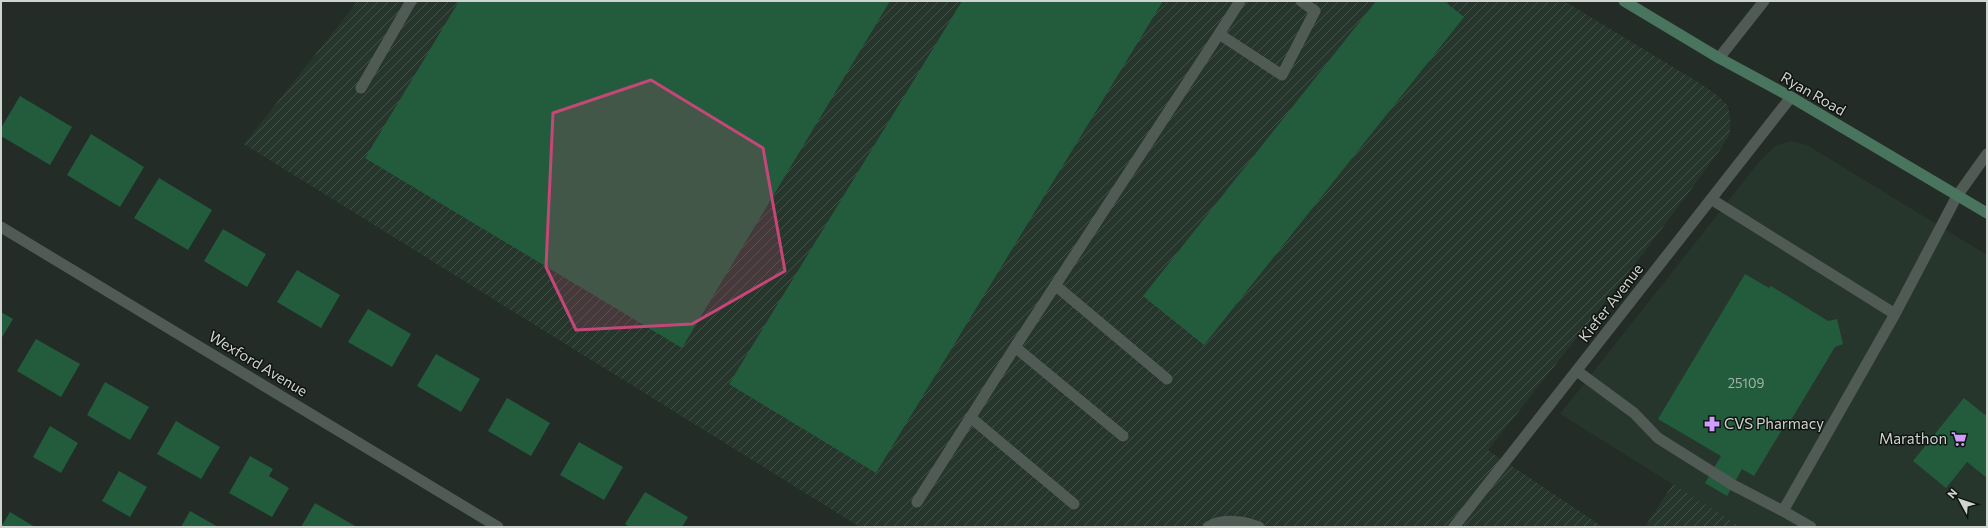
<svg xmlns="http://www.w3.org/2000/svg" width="1988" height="528" font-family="Commissioner,sans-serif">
  <defs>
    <pattern id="industrial-furrows" width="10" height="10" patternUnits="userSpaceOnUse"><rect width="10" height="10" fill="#27362d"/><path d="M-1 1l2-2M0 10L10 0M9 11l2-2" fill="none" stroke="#45524a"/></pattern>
  </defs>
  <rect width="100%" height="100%" fill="#232c27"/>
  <!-- built -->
  <path fill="#27362d" d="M1790 141 1807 145 1987 255V527H1741L1560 414 1763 157 1776 146Z"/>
  <!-- industrial -->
  <path fill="url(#industrial-furrows)" d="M358 1H1564L1701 84 1718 96 1728 106 1730 120V133L1720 150 1646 250 1488 450 1603 527H860L244 144Z
    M1673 484 1741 527H1645Z"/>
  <!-- building -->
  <path fill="#225c3d" d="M459 1H890L682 348 365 158Z
    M962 1H1163L876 473 729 384Z
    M1376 1H1444L1464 17 1204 345 1143 296Z
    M20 96 72 127 50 165 1 136V128Z
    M91 134 144 167 120 207 67 175Z
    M159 178 212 210 188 250 134 218Z
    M223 229 266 254 247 287 204 261Z
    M297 270 340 295 321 328 277 302Z
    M1745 274 1769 288 1771 286 1828 321 1837 319 1843 344 1835 347 1785 430 1783 428 1754 476 1742 469 1727 496 1705 483 1721 456 1658 419Z
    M368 309 411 334 392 367 348 342Z
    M1 312 13 319 1 339Z
    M36 339 80 364 61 397 17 371Z
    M436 354 480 379 461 412 417 386Z
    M105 382 149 407 130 440 87 415Z
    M507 398 550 423 531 456 488 431Z
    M1964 398 1985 415 1987 412V478L1967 462 1946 488 1913 461Z
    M176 421 220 447 201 479 157 454Z
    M50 426 78 443 61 473 33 457Z
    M579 442 623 467 604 500 560 475Z
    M250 456 273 469 269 476 289 488 272 517 229 493Z
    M119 471 147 487 130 517 102 501Z
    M645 492 688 517 682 527H630L625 524Z
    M315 503 357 527H301Z
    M190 511 218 527H181Z
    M10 512 35 527H1Z"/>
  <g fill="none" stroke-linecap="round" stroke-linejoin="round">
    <!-- service -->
    <path stroke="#515b55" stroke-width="11" d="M1219 34 1240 1
      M361 88 411 1
      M1711 199 1895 314
      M1055 285 1167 379
      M1015 347 1123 436
      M1577 371 1634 413 1658 438 1733 485 1783 511
      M970 417 1074 504
      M917 502 1015 347 1219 34 1282 75 1315 11 1301 1
      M1208 527C1221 518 1245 521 1259 527
      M1811 527 1783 511 1895 314 1957 196 1987 154"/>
    <!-- minor -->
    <path stroke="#515b55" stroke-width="11" d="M1719 58 1764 1
      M1 227 498 527
      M1454 527 1791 97"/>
    <!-- secondary -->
    <path stroke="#49755f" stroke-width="11" d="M1624 1 1719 58 1791 97 1987 213"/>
  </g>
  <!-- marked area -->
  <path fill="#c54778" fill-opacity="0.2" stroke="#c54778" stroke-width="3" stroke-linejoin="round" d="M651 80 763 148 785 271 692 324 576 330 546 267 553 113Z"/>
  <!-- icons -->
  <defs>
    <symbol id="pharmacy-bare" viewBox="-9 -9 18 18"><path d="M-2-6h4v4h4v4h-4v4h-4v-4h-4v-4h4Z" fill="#d09dff" stroke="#101411" stroke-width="2.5" paint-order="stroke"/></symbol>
    <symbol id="supermarket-bare" viewBox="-9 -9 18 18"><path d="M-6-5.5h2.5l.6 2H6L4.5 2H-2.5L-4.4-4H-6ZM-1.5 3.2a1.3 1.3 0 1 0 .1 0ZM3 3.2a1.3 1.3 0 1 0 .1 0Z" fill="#d09dff" stroke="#101411" stroke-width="2.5" paint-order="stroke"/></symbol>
  </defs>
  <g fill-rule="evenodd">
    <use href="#pharmacy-bare" x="1701" y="413" width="22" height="22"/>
    <use href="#supermarket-bare" x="1948" y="428" width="22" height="22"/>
  </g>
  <g text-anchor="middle" stroke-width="3" stroke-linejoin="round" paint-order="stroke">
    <!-- number labels -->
    <g font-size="13" fill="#a4b6ac">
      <text x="1746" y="388">25109</text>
    </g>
    <!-- street labels -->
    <g font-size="15" fill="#cfd4d1" stroke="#101411">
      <text transform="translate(1813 94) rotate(30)" y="5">Ryan Road</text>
      <text transform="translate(1611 303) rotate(-52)" y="5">Kiefer Avenue</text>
      <text transform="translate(258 364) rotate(31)" y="5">Wexford Avenue</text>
    </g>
    <!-- poi labels -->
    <g font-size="15" fill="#cfd4d1" stroke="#101411" text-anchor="start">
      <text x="1724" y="429">CVS Pharmacy</text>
      <text x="1947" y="444" text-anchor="end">Marathon</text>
    </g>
  </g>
  <!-- border -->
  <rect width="1988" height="528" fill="none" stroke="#cfd4d1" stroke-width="4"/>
  <!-- north arrow -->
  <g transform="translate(1960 500) rotate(310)" stroke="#101411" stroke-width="3" paint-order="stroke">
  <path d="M0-3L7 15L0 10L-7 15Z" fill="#cfd4d1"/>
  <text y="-6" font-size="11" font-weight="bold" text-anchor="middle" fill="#cfd4d1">N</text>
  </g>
</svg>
